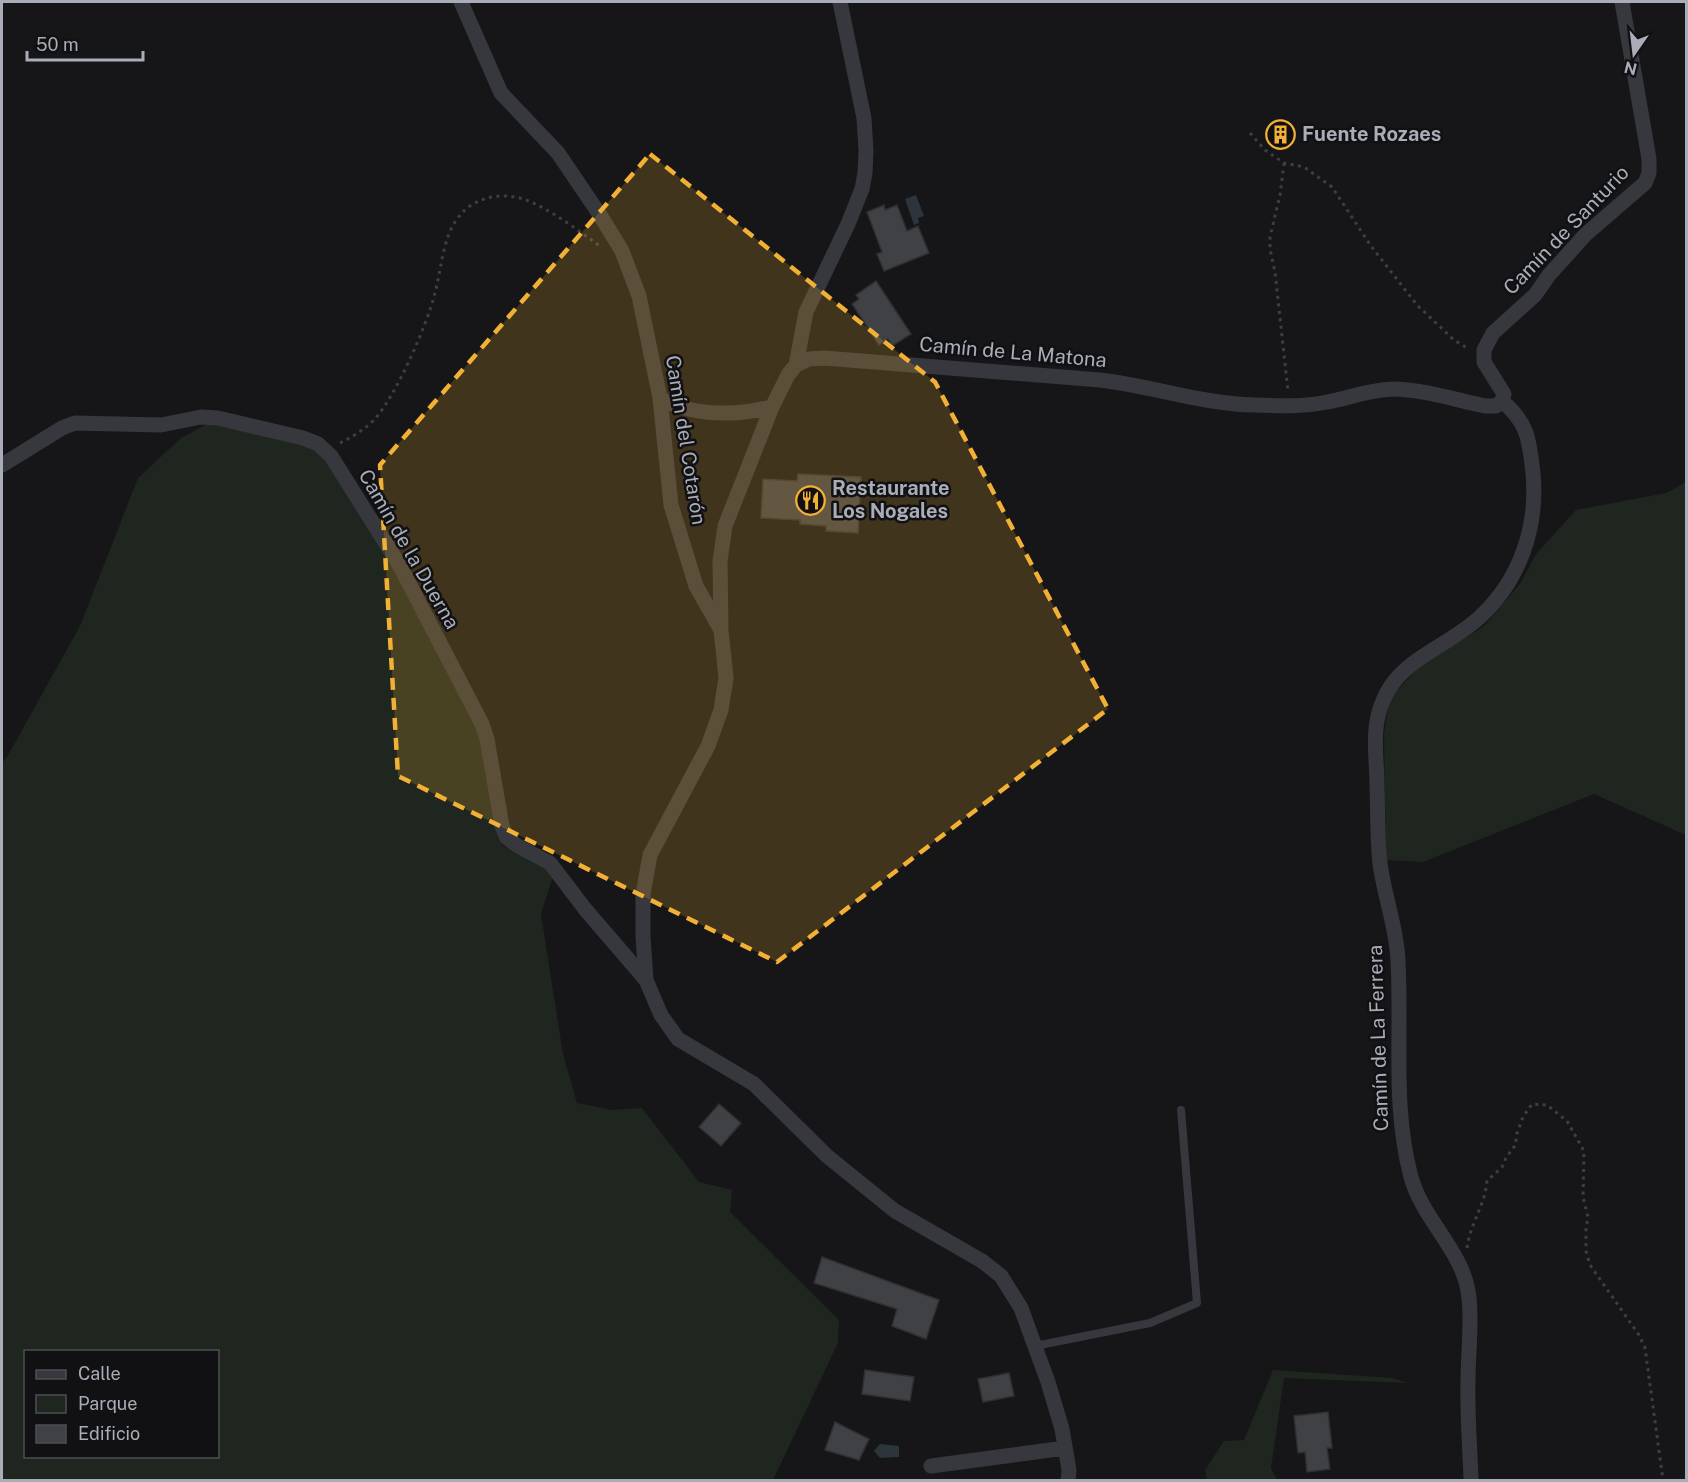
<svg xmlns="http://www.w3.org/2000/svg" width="1688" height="1482" font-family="'Public Sans',sans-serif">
  <rect width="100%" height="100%" fill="#161618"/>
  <!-- green -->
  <path fill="#1e261f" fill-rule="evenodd" d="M218 418 303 438 331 456 482 724 507 838 501 845 555 870 541 914 563 1054 577 1103 612 1110 642 1108 699 1182 732 1190 730 1212 839 1320 838 1343 773 1480H2V763L7 757 80 626 138 478 181 438ZM26 1352H218V1456H26Z
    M1686 482V835L1594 794 1423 862 1386 860 1384 733 1390 698 1418 668 1484 626 1520 584 1536 554 1576 510 1666 493Z
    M1273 1370 1392 1378 1408 1383 1284 1378 1271 1468 1277 1480H1207L1205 1470 1224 1441 1244 1440Z"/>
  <!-- water -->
  <path fill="#2c353c" d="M916 195 924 216 918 218 919 223 914 225 905 199Z
    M880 1444 899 1446V1457L880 1458 874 1451Z"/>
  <!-- building -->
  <path fill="#404145" stroke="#303034" stroke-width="1.5" d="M884 205 885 210 897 205 907 231 918 226 929 253 884 271 877 254 882 252 867 212Z
    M876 281 911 334 892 346 888 339 879 345 852 304 859 299 856 295Z
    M798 474 861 477 858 533 826 531V526L800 524V520L761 518 763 479 797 481Z
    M719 1104 741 1123 721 1146 699 1127Z
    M822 1257 939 1300 926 1339 892 1326 897 1309 814 1283Z
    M865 1370 914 1377 910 1401 862 1394Z
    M1009 1373 1014 1396 983 1402 978 1379Z
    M1328 1412 1332 1448H1327L1330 1469 1307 1472 1305 1452 1298 1453 1294 1416Z
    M835 1422 869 1439 859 1460 825 1450Z"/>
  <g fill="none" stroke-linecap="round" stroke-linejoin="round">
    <!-- path -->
    <path stroke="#3d3f44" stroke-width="3" stroke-dasharray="3 4.5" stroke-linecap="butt" d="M1250 133 1265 150 1284 163 1304 167 1332 187 1371 246 1417 305 1454 340 1469 349
      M1284 163 1280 195 1270 237V249L1275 272 1288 391
      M340 443C352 437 364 430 374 420 396 396 427 325 435 293 441 271 443 237 457 219 472 197 502 191 526 200 552 210 577 230 600 246
      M1467 1248C1470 1224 1485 1205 1487 1181L1502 1167 1506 1158 1516 1144V1136L1523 1117 1532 1104 1547 1105 1567 1121 1584 1151 1583 1197 1588 1217 1586 1229V1251L1590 1265 1639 1335 1645 1348 1663 1480"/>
    <!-- lane -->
    <path stroke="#37383d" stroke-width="8" d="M1035 1346 1150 1323 1197 1303 1181 1110"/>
    <!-- street -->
    <path stroke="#37383d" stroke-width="15" d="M461 2 501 93 558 153 600 215 622 251 639 296 660 398 671 505 696 586 721 630 726 678 721 710 708 746 650 855 643 894V936L646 980 661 1015 678 1039 754 1084 827 1156 895 1211 982 1261 1001 1276 1021 1308 1048 1382 1062 1429 1069 1470 1068 1480
      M796 365 806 312 848 224 862 189 865 173 866 151 864 118 840 2
      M660 398C695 417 734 416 772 407
      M1502 401 1504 394 1484 362V350L1493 333 1535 295 1549 275 1586 234 1645 183 1649 173V159L1622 2
      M2 465 62 428 75 423 161 425 201 417 218 418 303 438 318 444 331 456 400 566 482 724 487 739 502 826 507 838 518 846 550 863 585 909 646 980
      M721 627 720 561 725 526 772 407 788 375 796 365 809 359 824 358 1100 380C1152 386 1202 404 1254 405 1278 406 1304 407 1327 402 1350 398 1371 389 1395 389 1425 390 1456 400 1485 406H1496L1502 401
      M931 1466 1065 1448
      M1471 1480C1470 1447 1467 1414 1468 1381 1468 1354 1472 1325 1469 1298 1465 1252 1423 1221 1411 1177 1392 1106 1402 1034 1398 961 1397 928 1384 896 1380 863 1377 838 1378 811 1377 786 1377 767 1374 746 1376 728 1384 661 1438 655 1480 617 1520 580 1538 527 1533 473 1529 440 1529 424 1502 401"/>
  </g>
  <!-- marked area -->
  <path fill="#f2b134" fill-opacity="0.2" stroke="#f2b134" stroke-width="4.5" stroke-dasharray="12 8" stroke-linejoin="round" d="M650 154 935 382 1108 709 777 962 398 776 380 465Z"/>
  <!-- icons -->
  <defs>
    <symbol id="building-ring" viewBox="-11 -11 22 22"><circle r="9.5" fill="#111113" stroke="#f2b134" stroke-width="1.5"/><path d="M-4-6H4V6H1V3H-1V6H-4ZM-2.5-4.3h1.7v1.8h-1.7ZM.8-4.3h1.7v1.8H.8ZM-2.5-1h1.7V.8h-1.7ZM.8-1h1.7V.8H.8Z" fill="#f2b134"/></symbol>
    <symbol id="restaurant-ring" viewBox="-11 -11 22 22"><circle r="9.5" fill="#111113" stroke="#f2b134" stroke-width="1.5"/><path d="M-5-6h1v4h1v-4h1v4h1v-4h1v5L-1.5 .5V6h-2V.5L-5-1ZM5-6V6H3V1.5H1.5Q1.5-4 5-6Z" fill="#f2b134"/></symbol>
  </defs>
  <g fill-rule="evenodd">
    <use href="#building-ring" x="1264" y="118" width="33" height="33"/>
    <use href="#restaurant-ring" x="794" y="484" width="33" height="33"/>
  </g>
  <g text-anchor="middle" stroke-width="5" stroke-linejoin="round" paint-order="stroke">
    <!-- poi labels -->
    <g font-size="20" font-weight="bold" fill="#a8adb8" stroke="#111113" text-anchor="start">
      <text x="1302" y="141">Fuente Rozaes</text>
      <text x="832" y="495">Restaurante<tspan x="832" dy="23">Los Nogales</tspan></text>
    </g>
    <!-- street labels -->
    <g font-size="20" fill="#a8adb8" stroke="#111113">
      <text transform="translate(1566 230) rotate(-46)" y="7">Camín de Santurio</text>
      <text transform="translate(1013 352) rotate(5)" y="7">Camín de La Matona</text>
      <text transform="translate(686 440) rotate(81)" y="7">Camín del Cotarón</text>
      <text transform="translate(409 549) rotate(60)" y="7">Camín de la Duerna</text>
      <text transform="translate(1378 1038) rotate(-92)" y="7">Camín de La Ferrera</text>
    </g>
  </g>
  <!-- border -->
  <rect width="1688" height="1482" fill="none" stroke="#a8adb8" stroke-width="6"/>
  <!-- legend -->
  <rect x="24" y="1350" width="195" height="108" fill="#111113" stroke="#4d4f55" stroke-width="1.5"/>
  <rect x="36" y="1370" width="30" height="9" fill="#37383d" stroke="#4d4f55" stroke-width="1.5"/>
  <text x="78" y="1380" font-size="18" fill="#a8adb8">Calle</text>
  <rect x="36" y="1395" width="30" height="18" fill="#1e261f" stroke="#4d4f55" stroke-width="1.5"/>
  <text x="78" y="1410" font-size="18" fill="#a8adb8">Parque</text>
  <rect x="36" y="1425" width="30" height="18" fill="#404145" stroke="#4d4f55" stroke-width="1.5"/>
  <text x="78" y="1440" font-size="18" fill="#a8adb8">Edificio</text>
  <!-- north arrow -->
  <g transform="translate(1634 54) rotate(194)" stroke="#111113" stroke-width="4.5" paint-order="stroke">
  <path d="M0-4.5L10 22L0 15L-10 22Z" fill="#a8adb8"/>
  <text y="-9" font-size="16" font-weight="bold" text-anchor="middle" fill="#a8adb8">N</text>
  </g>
  <!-- scale -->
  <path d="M27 51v9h116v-9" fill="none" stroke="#a8adb8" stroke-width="3"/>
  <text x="36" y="51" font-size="18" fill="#a8adb8" stroke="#111113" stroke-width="4.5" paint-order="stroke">50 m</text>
</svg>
